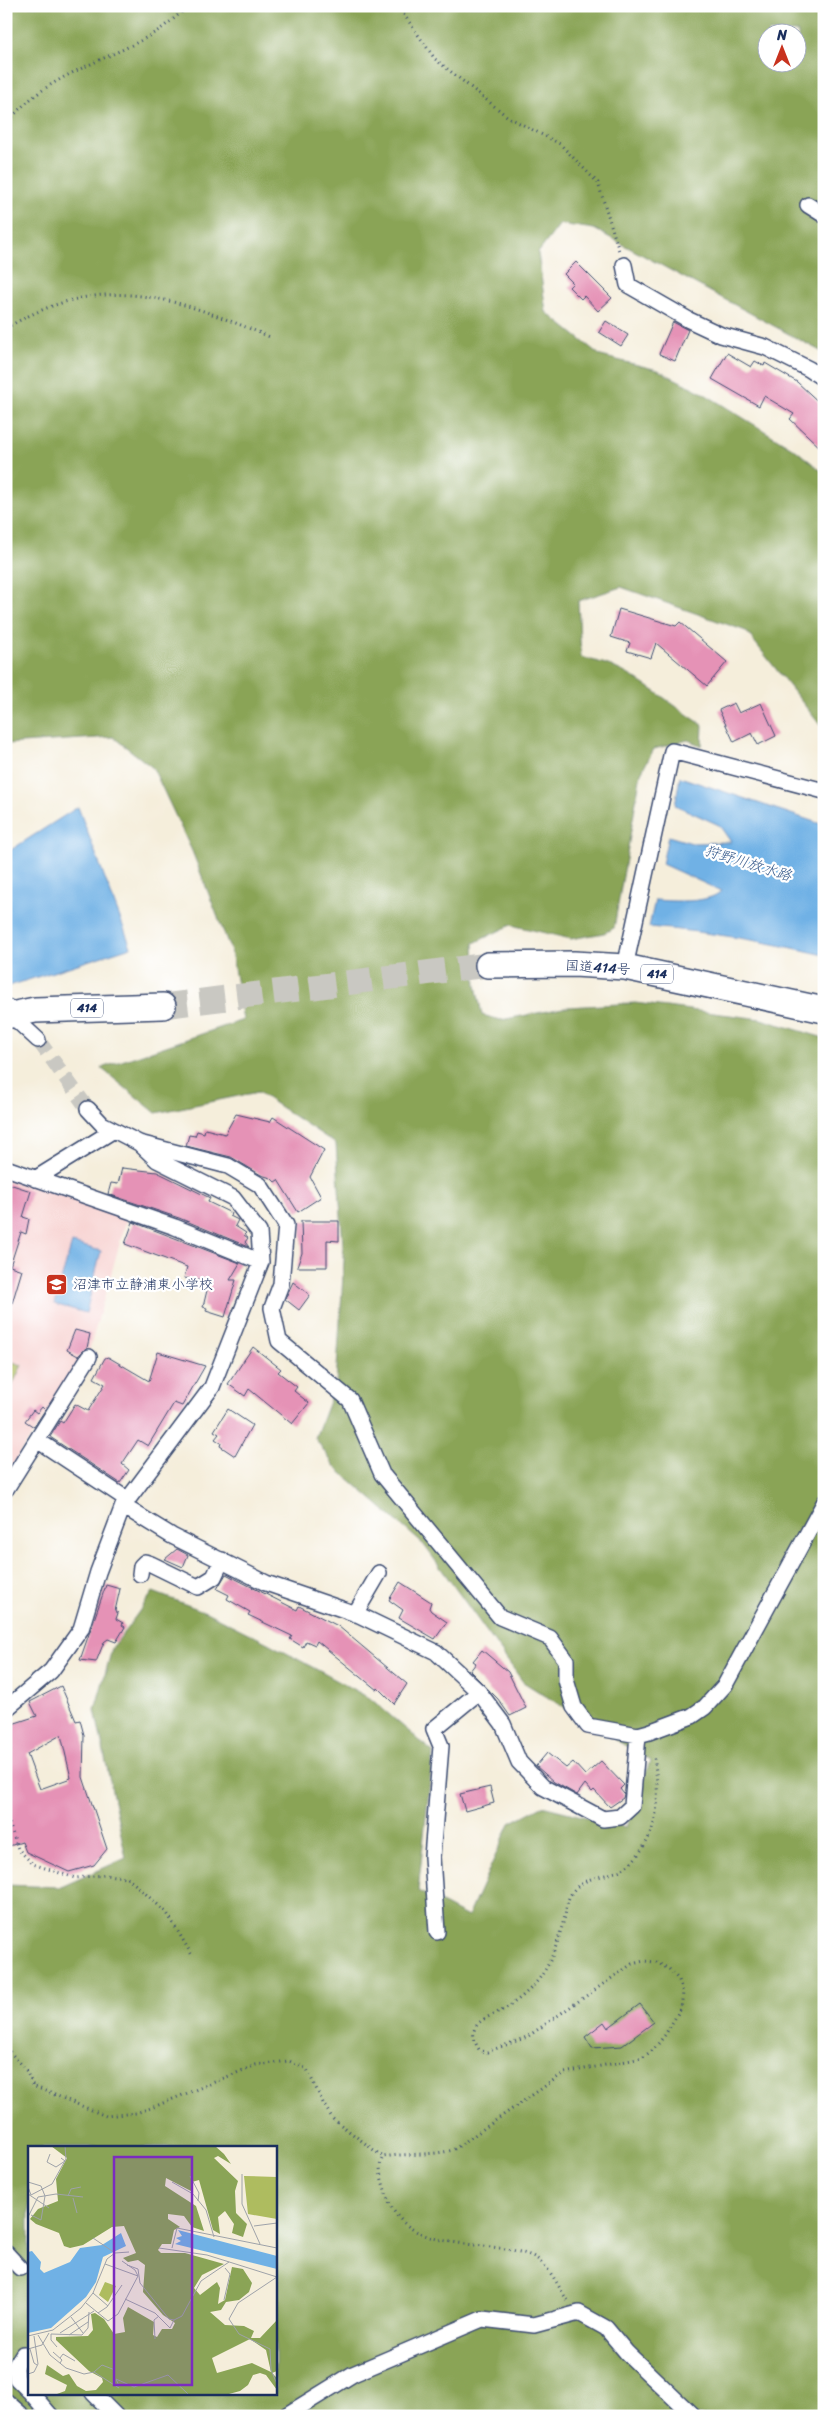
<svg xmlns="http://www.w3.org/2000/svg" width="830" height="2422" font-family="Sriracha,'Klee One',sans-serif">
  <rect width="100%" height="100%" fill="#fff"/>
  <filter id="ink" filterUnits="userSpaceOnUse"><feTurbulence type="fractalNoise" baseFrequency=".02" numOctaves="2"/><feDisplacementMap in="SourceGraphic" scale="10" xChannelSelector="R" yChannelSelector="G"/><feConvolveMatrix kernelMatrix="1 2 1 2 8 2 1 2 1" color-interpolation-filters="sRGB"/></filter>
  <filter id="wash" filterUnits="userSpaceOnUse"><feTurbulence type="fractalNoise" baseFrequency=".0096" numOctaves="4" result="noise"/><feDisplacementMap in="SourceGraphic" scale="20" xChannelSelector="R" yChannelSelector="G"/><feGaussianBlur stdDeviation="1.12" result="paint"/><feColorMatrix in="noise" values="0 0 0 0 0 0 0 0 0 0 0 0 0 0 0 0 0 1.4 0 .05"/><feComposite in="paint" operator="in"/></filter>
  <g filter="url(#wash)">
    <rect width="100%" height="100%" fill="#f5eedb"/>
    <!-- built -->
    <path fill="#f7d0cf" d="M6 1175 127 1218 89 1351 6 1474Z"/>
    <!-- green -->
    <path fill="#aebc5f" stroke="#64765e" d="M6 1360 22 1365 6 1399Z"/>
    <!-- forest -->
    <path fill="#8aa456" stroke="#526a5a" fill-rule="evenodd" d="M6 6H824V353L594 229 560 224 538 253 546 312 601 356 658 370 703 393 797 451 824 473V730L746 631 621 587 578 601 581 657C591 660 601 662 611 666 644 680 673 706 703 725L702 746 688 740 654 749 641 773 614 928 604 933 571 939 511 925 474 943 476 985 482 1015 501 1020 568 1007 635 1003 761 1019 824 1038V2416H6V1885L61 1887 126 1858 95 1710 112 1649 153 1592 206 1612 268 1643 371 1699 433 1752 418 1891 468 1917 510 1823 542 1806 626 1827 650 1761 523 1682 424 1545 336 1468 315 1438 336 1383 344 1260 336 1144 258 1092 156 1113 101 1068 243 1020 231 951 192 851 153 768 113 737 6 744ZM768 32H798V62H768ZM29 2147H275V2393H29Z"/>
    <!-- water -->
    <path fill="#70b1e5" stroke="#4670a2" d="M680 777 824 825V955C766 941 708 932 649 927L655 900C672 901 709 904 721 891L662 864 668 836 692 843 731 842 719 825 675 805Z
      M78 807 131 947 6 987V853Z
      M72 1243 101 1251 86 1313 54 1304Z"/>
    <g id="blocks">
      <!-- building -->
      <path fill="#e592b6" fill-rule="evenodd" d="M576 262 612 298 598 311 584 296 581 299 569 287 573 283 564 274Z
        M606 321 628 335 621 346 599 332Z
        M673 322 688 330 675 361 659 354Z
        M727 353 751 367 755 361 764 366 765 363 797 382 824 407V451L790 419 794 414 764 396 759 406 712 379Z
        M619 609 676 626 680 622 727 662 707 686 656 643 651 658 627 651 630 643 611 637Z
        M734 703 739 713 761 703 776 736 758 745 752 733 734 742 719 710Z
        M236 1114 270 1122 273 1117 324 1150 310 1177 321 1197 298 1212 278 1180 275 1182 271 1178 261 1175 231 1157 186 1146 189 1135 195 1136 197 1131 204 1133 205 1129 225 1134Z
        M122 1168 157 1172 210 1198 208 1202 231 1213 230 1216 238 1220 235 1226 246 1233 244 1235 248 1238 245 1242 249 1247 179 1218 108 1194 111 1183 118 1184Z
        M6 1183 31 1191 23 1217 29 1219 26 1234 21 1232 10 1266 22 1270 10 1310H6Z
        M301 1221H339V1241L327 1240V1267H297L302 1253Z
        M133 1222 240 1263 230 1280H236L225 1317 206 1311 207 1308 203 1307 209 1282 184 1278 187 1267 125 1244Z
        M293 1282 310 1295 299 1310 285 1299Z
        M75 1330 90 1334 87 1348 78 1356 67 1350Z
        M253 1347 281 1369 278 1372 297 1387 294 1391 309 1403 292 1424 249 1389 245 1396 228 1384Z
        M158 1352 205 1366 182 1406 174 1403 148 1446 138 1440 122 1464 129 1470 120 1483 50 1437 60 1421 63 1423 75 1404 88 1411 105 1384 94 1378 105 1358 108 1357 149 1381Z
        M42 1407 45 1410 34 1427 25 1421 33 1410 37 1413Z
        M228 1409 252 1425 235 1456 220 1446 221 1443 215 1439 219 1434 214 1431Z
        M177 1549 188 1555 183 1567 165 1559Z
        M226 1574 297 1610 299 1606 338 1626 407 1684 394 1704 378 1688 377 1690 317 1641 315 1645 306 1641 303 1647 290 1639 292 1636 248 1615 250 1612 227 1599 229 1595 217 1589Z
        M400 1582 431 1602 429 1608 431 1611 447 1622 435 1639 399 1618 403 1610 389 1600Z
        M106 1585 120 1589 115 1611 118 1613 116 1619 123 1623 122 1625 125 1627 116 1642 108 1639 104 1642 96 1662 80 1660Z
        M482 1650 508 1672 526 1708 510 1716 498 1699 470 1671 476 1663 473 1661Z
        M61 1686 76 1721 80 1720 84 1735 83 1777 107 1849 94 1865 69 1872 26 1852 22 1842 6 1847V1726L37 1716 30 1702ZM61 1735 71 1778 40 1789 27 1754Z
        M547 1753 566 1768 573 1762 585 1775 601 1761 624 1785 620 1789 624 1794 623 1798 610 1807 594 1790 592 1792 585 1784 577 1795 554 1782 536 1766Z
        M490 1787 494 1803 465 1811 460 1794Z
        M640 2004 654 2022 622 2046 592 2048 585 2037 604 2022 608 2028Z"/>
    </g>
  </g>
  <g filter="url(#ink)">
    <use href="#blocks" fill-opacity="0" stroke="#3c4c71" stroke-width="1"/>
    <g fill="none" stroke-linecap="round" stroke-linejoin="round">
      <!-- minor-tunnel -->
      <path stroke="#c9c8c2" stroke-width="15" stroke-dasharray="15 8" stroke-linecap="butt" d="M38 1040 88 1109"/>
      <!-- trunk-tunnel -->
      <path stroke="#c9c8c2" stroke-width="25" stroke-dasharray="25 12" stroke-linecap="butt" d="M163 1006 488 965"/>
      <defs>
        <path id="minor" d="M808 205 824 215
          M624 265 628 285 689 320 721 335 765 347 809 369 824 379
          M625 967 672 751 824 791
          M11 1015 38 1040
          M139 1143 228 1166 260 1185 286 1225 281 1284 272 1308 279 1341 350 1400 382 1474 500 1617 550 1638 566 1660V1680L574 1707 588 1726 638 1735 649 1732 692 1716 705 1707 725 1685 824 1503
          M6 1168 175 1227 261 1262
          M35 1179 114 1130
          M37 1440 128 1500
          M6 1489 89 1357
          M123 1506 172 1536 266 1583 359 1615 436 1652 479 1692 503 1724 519 1762 543 1787 603 1819 620 1817 632 1806 638 1735
          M140 1574 141 1566 145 1562 151 1564 198 1587 214 1577 222 1560
          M355 1614 379 1573
          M6 1709 51 1671 81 1629 98 1572 123 1506 212 1387 261 1262 259 1232 233 1198 157 1160 139 1143 102 1124 88 1109
          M437 1932 432 1857 441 1746 434 1729 479 1692
          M6 2253 20 2268
          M29 2354H23L16 2365 17 2379 29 2391
          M31 2393 51 2416
          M93 2393 116 2416
          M6 2401 23 2416
          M285 2416 353 2374 482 2319 534 2325 579 2313 606 2328 627 2353 693 2416"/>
        <path id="trunk" d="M488 965 574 964 625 967 824 1010
          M6 1012 11 1015 35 1010 163 1006"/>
      </defs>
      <!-- minor casing -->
      <use href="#minor" stroke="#3c4c71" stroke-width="18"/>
      <!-- trunk casing -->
      <use href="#trunk" stroke="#3c4c71" stroke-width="28"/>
      <!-- path -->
      <path stroke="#3c4c71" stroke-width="3" stroke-dasharray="1 4" stroke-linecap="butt" d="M398 6 435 59 508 117 560 144 598 183 619 251
        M6 125C44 73 107 63 159 30 169 23 179 14 189 6
        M6 328C104 270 174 297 270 337
        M6 1814 18 1849 33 1864 75 1878 104 1875 127 1877 167 1913 193 1957
        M6 2048 25 2068 33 2086 106 2116 136 2113 151 2108 256 2065 289 2061 307 2069 324 2105 333 2119 383 2157
        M567 2300C558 2286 548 2263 532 2256 482 2236 402 2258 385 2190 382 2180 377 2167 383 2157 406 2153 429 2156 453 2150L564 2073 642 2058 654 2049 665 2035 681 2008 683 1993 679 1980 669 1969 656 1962 644 1961 632 1964 527 2037 487 2052 480 2051C461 2022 489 2018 508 2007 515 2002 523 1996 529 1990 551 1969 557 1944 565 1916 566 1909 567 1900 571 1894 582 1876 603 1878 621 1870 629 1866 635 1859 640 1852 661 1824 659 1791 654 1757"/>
      <!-- minor -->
      <use href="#minor" stroke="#fff" stroke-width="15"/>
      <!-- trunk -->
      <use href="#trunk" stroke="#fff" stroke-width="25"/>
    </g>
  </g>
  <!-- icons -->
  <defs>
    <symbol id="school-square" viewBox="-11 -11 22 22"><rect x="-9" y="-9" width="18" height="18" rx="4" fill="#c8321e" stroke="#fff"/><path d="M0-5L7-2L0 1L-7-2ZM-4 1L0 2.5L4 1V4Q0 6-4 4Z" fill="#fff"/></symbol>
  </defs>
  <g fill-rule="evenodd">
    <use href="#school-square" x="44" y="1272" width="25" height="25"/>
  </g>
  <g text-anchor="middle" stroke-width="4.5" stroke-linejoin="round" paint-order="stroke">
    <!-- shield labels -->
    <g fill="#fff" stroke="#5f6d8e" stroke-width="1">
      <rect x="641" y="964.5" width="32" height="19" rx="4"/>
      <rect x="71" y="998.5" width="32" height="19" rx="4"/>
    </g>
    <g font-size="12" font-weight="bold" fill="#1b2f5e">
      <text x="657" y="978">414</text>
      <text x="87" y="1012">414</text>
    </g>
    <!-- street labels -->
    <g font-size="14" fill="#1b2f5e" stroke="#fff">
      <text transform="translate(598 967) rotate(4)" y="5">国道414号</text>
    </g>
    <!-- poi labels -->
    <g font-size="14" fill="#1b2f5e" stroke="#fff" text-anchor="start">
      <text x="73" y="1289">沼津市立静浦東小学校</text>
    </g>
    <!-- water labels -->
    <g font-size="15" font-style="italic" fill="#395c8d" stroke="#fff">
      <text transform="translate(748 863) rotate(17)" y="5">狩野川放水路</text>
    </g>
  </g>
  <!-- overview -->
  <g transform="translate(28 2146)">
    <rect width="249" height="249" fill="#f5eedb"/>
    <path d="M216 30 249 31V73L220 68ZM77 136 88 140 80 156 71 149Z" fill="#aebc5f"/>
    <path d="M23 0H187L196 8 203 18 190 10 186 12 210 35 207 45 208 67 219 78 215 91 204 87 206 78 197 65 190 71 192 88 185 84 171 34 164 36 163 45 138 32 137 40 168 60 176 85 164 81 156 70 140 68V73L152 81 146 84 143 98H134L130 104 133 107H157L196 118 174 129 166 142 172 149 189 136 192 142 190 158 197 154 204 121 215 123 224 137 221 146 211 154 198 156 193 164 182 166 197 179 216 180 226 185 223 192H232L249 174V225L244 227 249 232V244L238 229 232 227 225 229 220 239 212 245 201 248H29L37 245 39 239 17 228 19 219 35 230 41 228 49 240 58 245 68 244 75 236 74 232 61 225 28 194V191L60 190 65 184 63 168 67 167 76 173 86 188 97 186 95 172 100 161 126 176 125 189 129 191 134 183H144L147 177 135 169 115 146 117 119 110 114 100 116 95 112 108 107 96 80 84 81 55 99 42 102 36 100 31 87 8 78 2 73 10 63 30 55 28 33 39 12ZM222 193 238 204 243 226 224 217 189 227 184 212Z" fill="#8aa456" fill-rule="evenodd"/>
    <path d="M150 84 249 110V123L147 98 153 95 148 92 154 90ZM93 87 98 100 75 111 68 136 58 151 23 182 0 187V106L4 105 13 116 12 123 16 127 42 116 52 102 74 99Z" fill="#70b1e5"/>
    <path fill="none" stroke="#9ea2a9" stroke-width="1" d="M22 8 19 16 28 21 37 15 33 12M214 28V58L232 98M162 30 171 47 170 55M0 36 13 40 17 50 13 74 3 69M144 36 165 48 178 64 186 91M0 41 3 49 24 38 38 13 37 0M0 48 21 62M40 50 43 43 53 41M45 52 49 67M0 71 10 51 28 48 55 51M226 80 249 77M65 92 87 107 101 106M131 102 179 109 249 131M144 102 149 82 249 102M77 118 110 130M99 119 110 123 112 137 141 173 146 174 154 170 173 135 201 116M249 131 210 157 201 173 211 188 242 203 243 224 249 238M65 147 80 160M97 153 127 167 142 182 146 174M196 154 202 128 197 122M58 157 80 175 90 168 110 130 107 124 94 115M70 167 79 161 94 139M43 171 55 187M32 187 66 165M23 188 54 189 60 182 61 166M23 188V194L29 201M10 189 22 209 38 222 56 228 66 226 91 242M41 189 60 176M0 190 25 184 53 162 65 147 79 113 87 107M127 193 126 174 131 170M0 203 14 199 21 187M2 203 6 217 9 219M25 206 34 214 32 217M32 212 35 208 47 215M66 226 74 219 87 224M0 228 6 226 10 218 6 190M91 240 88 233 106 241 140 229 160 248"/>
    <path fill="#7b2cbf" fill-opacity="0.15" stroke="#7b2cbf" stroke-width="2.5" d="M86 11H164V239H86Z"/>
    <rect width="249" height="249" fill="none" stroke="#1b2f5e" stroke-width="2.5"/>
  </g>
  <!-- margin -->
  <rect width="830" height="2422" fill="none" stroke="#fff" stroke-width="25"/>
  <!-- north arrow -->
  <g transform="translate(782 48)"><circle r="24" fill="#ffffff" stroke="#a4acbf"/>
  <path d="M0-4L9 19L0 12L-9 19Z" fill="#c8321e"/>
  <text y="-8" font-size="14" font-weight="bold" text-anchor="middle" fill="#1b2f5e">N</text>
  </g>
</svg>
